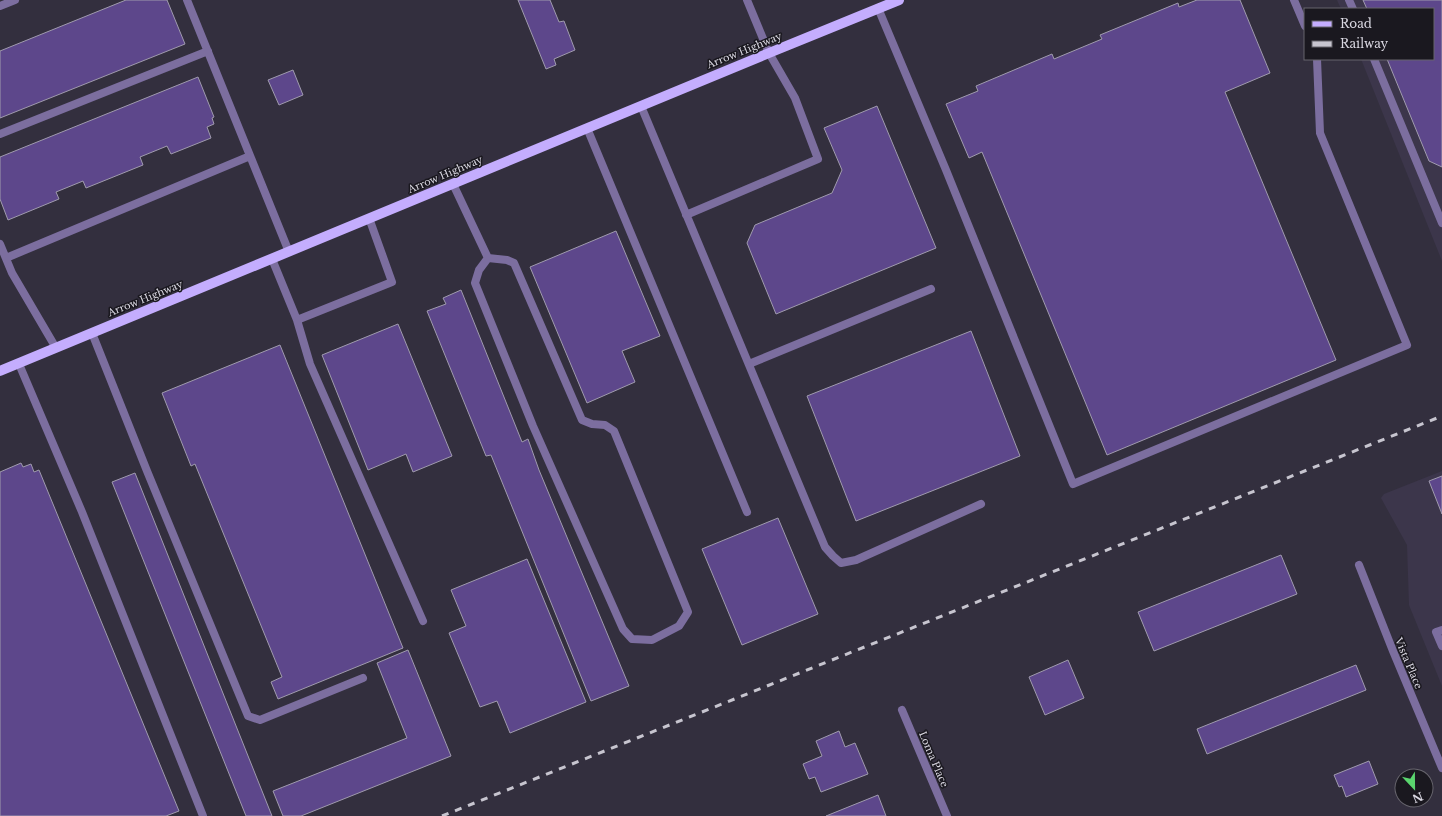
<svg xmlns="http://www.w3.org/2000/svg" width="1442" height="816" font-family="'Libre Baskerville',serif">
  <rect width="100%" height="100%" fill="#332f3e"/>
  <!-- built -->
  <path fill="#3c364b" d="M1337 0H1442V261L1361 59H1433V9H1341Z
    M1442 471V686L1409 605 1407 545 1381 498 1384 494Z"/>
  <!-- building -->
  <path fill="#5d478b" stroke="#a09bae" d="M126 0H167L185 44 0 118V51Z
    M518 0H550L559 22 564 21 575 50 554 59 556 65 546 69Z
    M1197 0H1240L1270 73 1225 92 1336 360 1107 455 982 152 969 158 946 104 978 91 976 86 1052 54 1054 59 1102 39 1100 35 1178 3 1179 7Z
    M1363 0H1442V167L1429 161 1387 59H1433V9H1367Z
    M293 70 303 95 279 105 268 80Z
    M198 77 214 117 212 118 214 124 207 127 211 138 171 154 167 146 140 157 143 165 86 188 83 181 56 192 59 199 8 220 0 199V157Z
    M877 106 936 248 776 314 747 243 755 225 832 193 842 170 824 128Z
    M616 231 660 336 622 351 635 382 587 403 530 267Z
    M461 290 522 442 528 439 539 470 629 686 591 701 491 455 486 456 427 311 446 304 443 298Z
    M398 324 452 456 413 472 406 454 368 470 322 355Z
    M971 331 1020 456 856 521 807 396Z
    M280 345 403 648 278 699 271 682 282 677 195 464 191 466 162 393Z
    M21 463 23 467 31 464 34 472 39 470 179 811 166 816H0V472Z
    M135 473 272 816H246L112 482Z
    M1442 476V514L1429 481Z
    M778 518 818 614 742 645 702 549Z
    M1281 555 1297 594 1154 651 1138 612Z
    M527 559 586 702 510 733 497 701 480 707 449 633 466 626 451 590Z
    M408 650 451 756 301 816H283L273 791 407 738 377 663Z
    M1068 660 1084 698 1045 715 1029 677Z
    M1356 665 1366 690 1207 754 1197 729Z
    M839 731 845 747 855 743 868 774 821 792 815 777 809 779 803 764 822 756 816 741Z
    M1369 761 1378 784 1346 797 1342 786 1339 787 1334 775Z
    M878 795 886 816H826Z"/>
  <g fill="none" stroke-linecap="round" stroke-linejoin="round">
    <!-- service -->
    <path stroke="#7c6e9f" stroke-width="8" d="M187 0 289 252
      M1294 0 1305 26
      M1349 0 1353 9
      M0 6 15 0
      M878 8 946 170 1073 484 1407 345 1320 133 1317 59
      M1374 59 1442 223
      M641 106 825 547 833 556 841 563 856 560 981 504
      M587 128 747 512
      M0 134 208 51
      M453 184 488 258 479 270 475 283 533 426 623 629 632 639 652 640 679 626 688 612 614 431 605 425 592 424 582 420 514 263 507 260 488 258
      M686 215 818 159 795 98 769 53
      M0 244 12 273 56 348
      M6 258 250 156
      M272 259 297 320 392 282 369 218
      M297 320 310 364 423 621
      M92 333 147 471 248 716 260 720 363 678
      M19 364 82 512 203 816
      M749 364 931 289
      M1442 630 1436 632 1442 646"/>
    <!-- minor -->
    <path stroke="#7c6e9f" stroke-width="8" d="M747 0 769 53
      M1359 565 1393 651 1442 768
      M902 710 947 816"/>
    <!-- primary -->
    <path stroke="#c4adfe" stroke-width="10" d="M0 371 769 53 899 0"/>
    <!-- rail -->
    <path stroke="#c7c5cf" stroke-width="3" stroke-dasharray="7 7" stroke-linecap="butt" d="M442 816 1442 416"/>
  </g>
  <g text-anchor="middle" stroke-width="3" stroke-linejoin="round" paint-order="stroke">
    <!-- street labels -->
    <g font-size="10" fill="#dad8e2" stroke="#1a181f">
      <text transform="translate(744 50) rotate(-22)" y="4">Arrow Highway</text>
      <text transform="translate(445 174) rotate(-23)" y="4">Arrow Highway</text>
      <text transform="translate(145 298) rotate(-22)" y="4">Arrow Highway</text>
      <text transform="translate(1409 663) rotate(67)" y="4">Vista Place</text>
      <text transform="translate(934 759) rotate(67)" y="4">Loma Place</text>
    </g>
  </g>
  <!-- legend -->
  <rect x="1304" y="8" width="130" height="52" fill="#1a181f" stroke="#67656d"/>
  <rect x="1312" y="21" width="20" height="6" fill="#c4adfe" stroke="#67656d"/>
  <text x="1340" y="28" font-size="12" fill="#dad8e2">Road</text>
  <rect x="1312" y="41" width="20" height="6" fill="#c7c5cf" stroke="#67656d"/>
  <text x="1340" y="48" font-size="12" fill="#dad8e2">Railway</text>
  <!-- north arrow -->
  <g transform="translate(1414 788) rotate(158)"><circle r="19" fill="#1a181f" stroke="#67656d"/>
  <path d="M0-3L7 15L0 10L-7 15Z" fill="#5ad56e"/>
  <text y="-6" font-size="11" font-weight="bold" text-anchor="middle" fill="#dad8e2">N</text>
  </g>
</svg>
